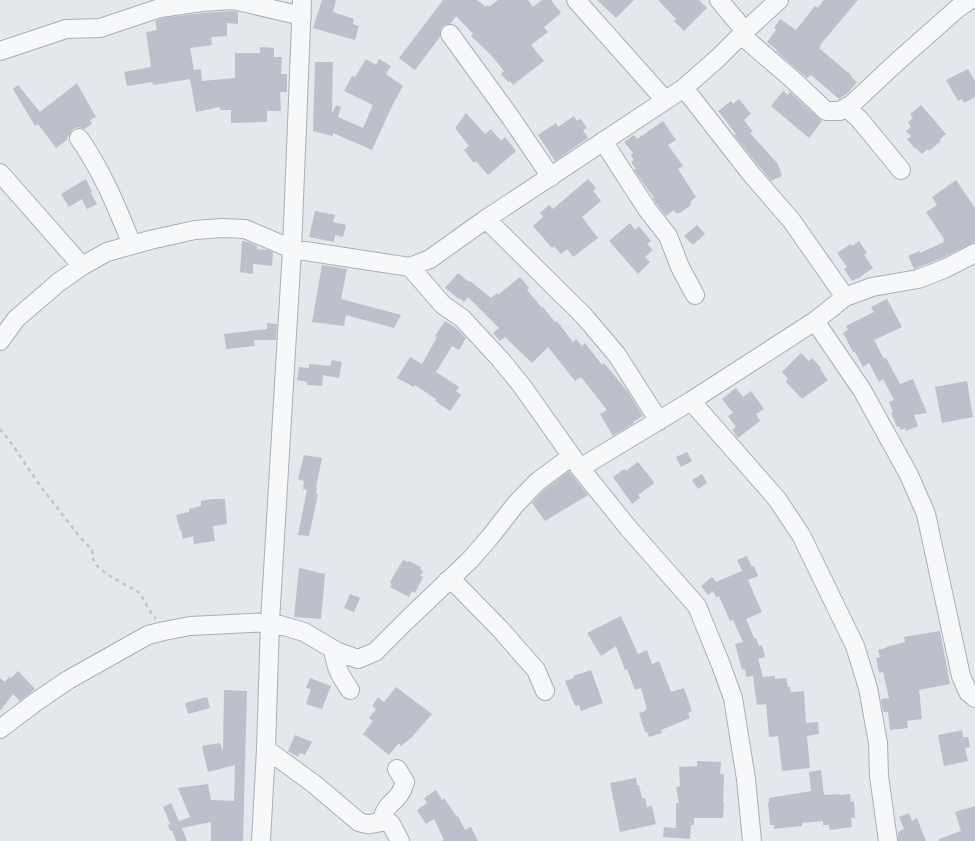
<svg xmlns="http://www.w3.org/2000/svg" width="975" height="841" font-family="Cabin,sans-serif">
  <rect width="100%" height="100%" fill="#e4e7ec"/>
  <!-- building -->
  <path fill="#bbc0ca" d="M322 0H336L333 12 354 19 353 24 359 26 355 40 313 28Z
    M443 0H477L486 7 488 5 489 7 498 0H528L533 7 542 0H551L561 13 544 27 548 32 531 45 544 61 513 85 510 81 508 82 501 74 504 71 491 55 471 36 473 34 456 16 450 24 444 25 441 29 440 37 415 70 399 58Z
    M597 0H634L616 18Z
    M658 0H699L707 8 684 31 674 21 676 19Z
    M824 0H858L820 45 821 46 819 48 852 76 851 77 857 82 848 93 839 99 811 75 807 78 776 51 777 50 767 42 776 30 774 28 780 19 796 30 815 6 818 8Z
    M232 11 238 12V24L227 23V36L211 37 212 45 190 48 194 70 201 69 202 81 235 78V53H260V47L274 48V57H282L281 74H287V92H280L281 111H267V122L231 123V110H220V107L196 112 190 79 153 85 152 82 127 86 124 72 151 67 146 32 157 30 155 21 162 18 203 13Z
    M366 59 376 65 379 59 391 66 386 74 403 86 392 106 372 150 333 133V136L313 131 315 62H333L332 114 336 105 341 107 338 117 363 128 373 105 344 91 352 76 355 77Z
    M968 69 975 81V97L964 103 962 99 958 101 946 80Z
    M77 83 96 117 90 120 92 124 84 129 78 127 73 129 67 138 68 139 56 148 38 124 35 126 13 89 18 85 40 112Z
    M783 91 788 95 790 92 822 121 809 138 771 106Z
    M739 99 751 114 744 120 753 132 750 133 778 164 782 176 771 181 734 135 736 134 718 111 731 101 733 104Z
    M921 105 946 134 939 140 941 141 929 151 928 149 922 154 916 148 915 149 907 139 911 136 906 131 911 127 908 122 913 118 910 114Z
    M466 113 485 134 491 129 501 141 505 137 516 151 488 175 476 161 474 163 464 150 469 146 455 128Z
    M574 116 577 121 581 119 587 128 583 130 588 138 555 161 538 135 556 123 558 127Z
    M663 121 676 140 668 145 683 166 678 169 696 197 690 202 691 205 680 213H676L674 210 666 216 656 203 653 199 654 198 634 170 636 169 631 162 634 160 631 155 633 153 624 142 634 135 637 139Z
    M86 179 92 192 91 193 97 204 87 209 82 199 69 207 61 194Z
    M588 179 596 188 593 191 601 201 582 217 598 238 573 257 567 249 561 254 554 246 552 248 533 226 543 217 540 213 549 205 553 209Z
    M956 180 975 208V242L970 244 940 259 914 269 908 256 920 251V253L944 242 943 240 944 239 926 212 937 205 932 197Z
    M315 211 335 215 333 222 346 225 343 237 335 235 334 242 309 237Z
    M630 223 635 230 639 226 651 241 647 244 653 250 645 257 650 262 638 274 609 241Z
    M697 225 705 234 693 245 684 236Z
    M242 241 248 242 257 246V249L268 250 273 252 272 266 253 264V274L240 272Z
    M859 241 867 253 864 255 873 268 857 279V278L852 281 844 269 847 267 837 253 851 244 852 246Z
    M322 265 347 269 341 299 401 315 394 328 346 315 344 326 312 322Z
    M458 273 469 282 470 281 491 298 497 293 498 295 520 277 529 288 527 290 542 308 543 307 555 322 557 321 573 342 576 339 582 346 585 343 602 365 604 363 628 392 643 416 633 422 634 423 613 436 600 414 607 410 581 377 575 381 548 347 532 363 505 337 500 341 493 333 499 328 468 297 464 302 459 298V299L445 288Z
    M887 299 902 327 874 340 884 359 886 358 900 384 913 379 927 413 914 415 918 426 906 431 905 428 901 430 899 426 897 427 891 413 893 412 889 402 894 400 883 379 879 382 869 363 863 367 855 352H853L843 333 848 330 846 326 874 312 871 307Z
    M445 321 456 328 466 338 459 350 452 346 436 372 459 387 456 391 461 395 450 411 435 401 436 399 415 385 414 387 397 378 410 357 422 364 437 337 435 336Z
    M267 323 277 324 276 340H254L255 346 226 349 224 334 267 329Z
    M801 353 809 361 812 358 821 368 820 369 828 380 802 399 786 382 788 379 782 372Z
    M332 360 342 362 339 378 323 375 322 386 307 385V382L297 380 299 367 309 368V364L330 366Z
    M967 381 973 417 942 423 935 387Z
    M736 388 743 397 751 391 764 409 756 414 760 421 738 438 732 430 736 427 728 416 733 413 722 399Z
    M687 452 692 461 681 467 676 457Z
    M304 455 322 458 316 487H317L316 494H318L309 536 298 535 307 490 303 489 304 481 298 479Z
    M638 462 654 482 653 484 638 495 640 498 632 504 613 477 624 469 626 471Z
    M569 471 588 495 545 521 532 503 544 490Z
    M702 474 707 483 698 489 692 480Z
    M213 499H225L227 524 213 526 215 541 194 544 193 536 183 539 181 530H180L176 515 189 512V509L201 506V501Z
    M747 556 752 567 754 566 758 576 748 580 762 612 746 619 754 638H756L759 646 762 645 765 657 758 659 763 677 775 676V679L786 678 788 687H790L791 692 804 691 806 723 818 722 819 734 807 736 810 768 782 771 778 736 769 737 766 704 757 705 753 676 746 677 745 669 742 670 735 644 743 642 733 620 730 621 719 596 716 597 713 591 708 595 701 586 712 577 716 582 742 571 737 560Z
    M403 560 408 562 409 561 421 567 420 569 423 571 420 576 423 577 415 593 412 591 409 597 390 587 392 584 390 583 391 580Z
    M299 568 325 574 321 619 294 617Z
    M350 594 360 598 354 612 344 608Z
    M621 616 638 654 647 650 652 664 659 661 671 692 684 688 692 711 688 713 690 718 661 730 662 733 649 737 647 732H645L639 713 645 711V710L647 709 641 688 635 690 627 669 625 670 616 646 601 656 587 633Z
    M940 631 950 684 919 690 922 719 907 721 908 728 890 730 888 712H883L881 699 889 698 883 672 879 673 876 658 880 657 878 650 886 648V647L905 642 904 637Z
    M591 670 603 703 581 711 579 705 575 706 565 681 574 678 573 676Z
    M18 671 35 689 20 701 13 694 0 711V678L5 682 9 677 11 678Z
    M310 678 331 686 322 709 306 704 311 689 306 688Z
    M396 687 432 714 411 738 401 746 399 743 389 755 363 734 373 721 369 718 376 709 372 706 378 697 384 702Z
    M224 690 247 691 243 841H211V822L182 828 187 841H176L172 830 170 831 168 825 170 824 163 807 171 803 179 821 190 817 178 788 208 784 211 800 234 801 235 765 208 772 202 746 220 743 223 751Z
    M207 697 210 708 188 714 185 703Z
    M962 730 963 737H968L970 747 965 748 968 761 944 766 938 735Z
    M295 735 312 742 305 755 300 753 298 757 288 751Z
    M697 761 721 762 720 774H724L723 803H724L723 818H694V825H691L690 839 663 837 664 827 676 828V803H679L676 787 680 786 679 767 697 766Z
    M821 770 824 795 840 794V795L850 794 851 802 854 801 855 818H851L852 827 830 830 829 825H823V821L802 823V826L774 829V825H770L768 803H769V798L811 791 809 772Z
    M636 778 637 785H639L642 798H645L647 807 652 806 656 824 620 832 610 783Z
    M436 790 442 800 444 798 457 817 458 816 465 830 471 827 478 841H441L444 840 434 819 426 824 417 810 427 803 424 798Z
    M975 806V841H939V839L961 831 955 812Z
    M909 813 912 821 917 818 926 841H898V832L904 829 899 817Z"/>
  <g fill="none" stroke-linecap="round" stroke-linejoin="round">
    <defs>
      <path id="minor" d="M233 0 302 16
        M576 0 665 100
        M719 0 745 31
        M450 34 511 118 551 177
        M741 35 791 78 826 111H840L852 104 898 61 958 8 970 0
        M0 51 66 29 100 28 160 8 202 2 232 0
        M684 88 752 175 791 220 845 297
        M847 108 860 120 901 170
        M79 138C102 171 117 207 132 245
        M603 141 647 209 668 236 680 267 695 295
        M0 173 82 266
        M486 219 584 316 617 355 659 421
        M410 267 443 305 462 318 500 359 522 386 580 468 630 530 697 606 721 665 733 698 746 779 752 841
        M815 321 862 390 909 475 926 514 961 676 968 692 975 698
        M0 341 16 319 59 282 82 266 107 252 150 240 195 230 222 228 245 229 292 249 410 267 430 259 486 219 684 88 718 58 745 31 779 0
        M691 401 777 499 801 535 855 646 868 688 878 743 879 776 888 841
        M580 468 691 401 815 321 845 297 872 287 918 279 944 269 975 253
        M447 581 456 584 501 630 536 670 545 691
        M333 649C336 668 339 674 350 690
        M0 729 37 701 68 680 148 635 164 631 190 626 270 622 304 632 338 652 358 659 375 652 406 621 470 560 490 537 515 505 537 482 572 456
        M266 749 314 784 359 822C369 827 377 822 387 821L391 824 400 841
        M382 821C385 803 396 803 402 790 403 788 404 785 405 782L397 769
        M261 841 266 749 270 622 292 249 302 0"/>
    </defs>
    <!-- minor casing -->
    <use href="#minor" stroke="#a9aeb7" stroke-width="20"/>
    <!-- path -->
    <path stroke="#c2c5cb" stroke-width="2.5" stroke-dasharray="4 4" stroke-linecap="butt" d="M0 429 12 444 41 487 80 537 92 550 93 559 98 567 108 575 140 593 149 610 156 619"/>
    <!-- minor -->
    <use href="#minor" stroke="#f7f8fa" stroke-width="18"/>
  </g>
</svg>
